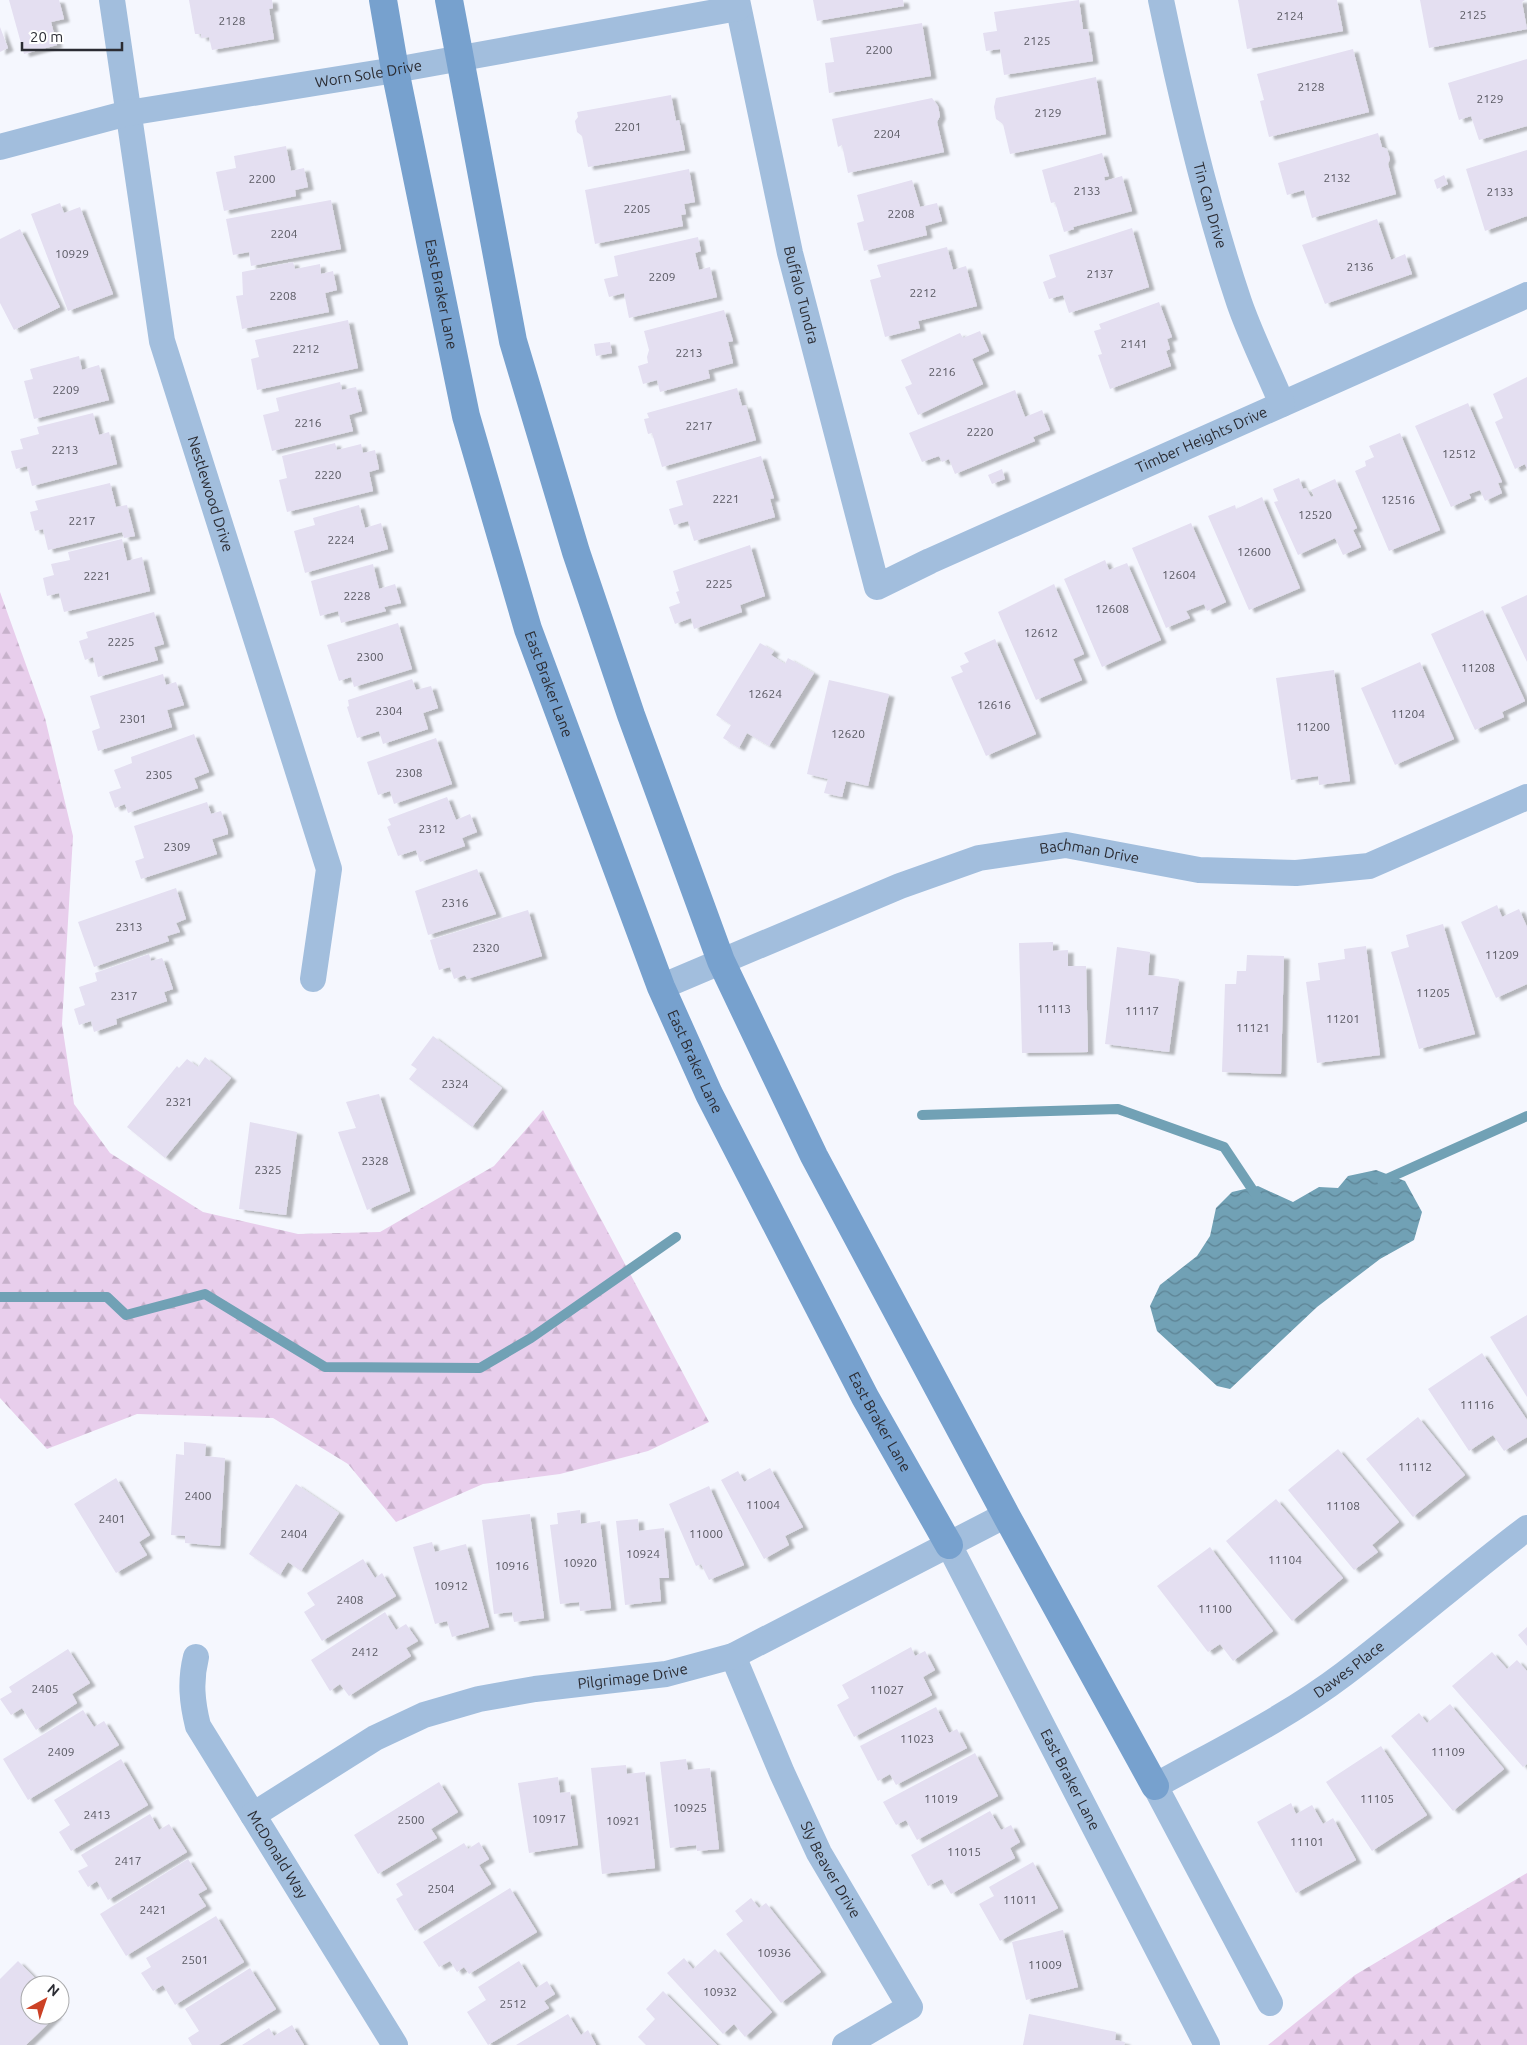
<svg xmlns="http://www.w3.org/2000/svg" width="1527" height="2045" font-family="Ubuntu,sans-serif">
  <defs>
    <pattern id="forest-firs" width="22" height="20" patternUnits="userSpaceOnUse" patternTransform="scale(1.25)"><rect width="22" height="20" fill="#e8ceec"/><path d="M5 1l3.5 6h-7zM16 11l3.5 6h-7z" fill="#c7b1cb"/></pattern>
    <pattern id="water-waves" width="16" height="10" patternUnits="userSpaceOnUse" patternTransform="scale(1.25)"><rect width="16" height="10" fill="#71a1b5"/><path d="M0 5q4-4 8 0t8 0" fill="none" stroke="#5d8394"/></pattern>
    <filter id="shadow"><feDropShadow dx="5.5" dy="3" stdDeviation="1" flood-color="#0004"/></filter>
  </defs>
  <rect width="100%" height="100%" fill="#f5f7fe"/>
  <!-- forest -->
  <path fill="url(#forest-firs)" d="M0 592 45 718 73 836 62 1024 74 1104 110 1153 203 1212 298 1234 380 1232 494 1166 543 1110 709 1422 648 1451 560 1474 483 1484 396 1522 348 1464 273 1418 137 1414 47 1449 0 1398Z
    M1527 1873V2045H1268L1355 1975Z"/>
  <!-- water -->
  <path fill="url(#water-waves)" d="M1376 1170 1405 1181 1422 1212 1414 1240 1380 1259 1317 1307 1230 1389 1217 1386 1157 1331 1150 1306 1160 1285 1197 1256 1210 1236 1216 1208 1232 1192 1258 1186 1293 1202 1319 1187 1338 1188 1348 1176Z"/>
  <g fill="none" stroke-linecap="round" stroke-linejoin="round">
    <!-- stream -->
    <path stroke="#71a1b5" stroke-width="10" d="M922 1115 1118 1109 1224 1147 1258 1198
      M1382 1181 1527 1116
      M0 1297H107L126 1315 205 1294 325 1367 480 1368 531 1338 676 1237"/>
  </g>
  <!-- building -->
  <path fill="#e4dff1" filter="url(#shadow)" d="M9 0H59L64 19 51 22 57 45 24 54Z
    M189 0H272L273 8 269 9 274 39 212 50 209 37 201 38V34H195Z
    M813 0H903L904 6 817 21Z
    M1079 0 1083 29H1088L1093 61 1004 75 1000 49 986 51 983 33 997 31 994 12Z
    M1238 0H1337L1343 31 1247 49Z
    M1420 0H1525L1522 2 1527 29 1429 48Z
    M922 23 931 76 829 93 825 63 834 62 830 38Z
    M0 27 8 48 0 52Z
    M1353 49 1369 112 1269 137 1260 101 1264 100 1257 74Z
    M1527 59V126L1479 140 1471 116 1459 120 1448 83Z
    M1096 77 1106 134 1010 154 1003 124 996 119 994 107 996 98Z
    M671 95 676 121 679 120 685 150 588 167 582 136 577 132 575 121 578 117 577 112Z
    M932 98 938 106 940 116 937 122 944 152 848 173 842 145 838 147 832 119Z
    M1378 133 1382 147 1387 149 1390 159 1388 164 1396 194 1312 218 1304 190 1287 195 1278 163Z
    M286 146 291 171 304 168 308 187 295 190 296 196 224 211 216 172 236 168 234 156Z
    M1527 150V216L1485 231 1466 169Z
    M1102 153 1109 176 1104 177 1105 181 1122 176 1132 211 1073 227 1074 229 1064 232 1055 202 1051 203 1042 170Z
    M689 169 695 202 684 204 686 214 681 215 683 226 595 244 585 190Z
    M1444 175 1448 184 1437 189 1434 180Z
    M912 180 920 207 937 203 942 221 925 226 927 235 864 251 857 223 864 221 857 195Z
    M331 200 341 249 251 266 249 252 233 255 226 219Z
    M60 203 64 213 80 207 113 294 68 311 31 214Z
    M1377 219 1391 260 1405 254 1412 274 1325 304 1302 245Z
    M1132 228 1149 287 1069 313 1063 295 1049 299 1043 282 1056 277 1049 255Z
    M20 229 60 307 14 330 0 303V239Z
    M698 237 701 251 695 253 699 270 710 267 717 297 629 318 624 293 609 297 604 279 618 276 614 256Z
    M947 247 953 270 966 266 977 306 918 321 920 328 885 337 870 280 881 277 877 265Z
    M293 262 295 269 320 264 321 274 333 271 337 290 325 293 329 312 242 329 236 296 243 295 242 272Z
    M1159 302 1172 337 1167 339 1170 349 1166 351 1171 366 1110 389 1098 355 1102 354 1094 331 1101 329 1099 324Z
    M724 310 733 341 728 342 733 363 708 370 710 378 660 392 657 380 643 384 638 366 648 363 647 357 649 350 644 331Z
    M348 320 358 368 257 390 251 359 259 357 255 340Z
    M980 331 989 351 972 359 983 384 918 415 905 387 912 384 901 360 960 333 963 338Z
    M610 342 612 353 596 356 594 344Z
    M79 356 82 370 99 365 109 400 34 419 24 381 33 379 30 369Z
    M1527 377V469L1525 464 1515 469 1495 422 1503 418 1493 394Z
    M340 382 342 390 356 387 362 411 349 415 353 431 272 451 263 415 279 411 276 398Z
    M737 388 742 406 746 405 756 440 662 467 652 433 648 434 644 419 649 418 647 413Z
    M1015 390 1025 417 1042 410 1050 430 1033 437 1035 441 955 474 949 459 942 462 939 456 922 462 909 433Z
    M1468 403 1502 482 1498 483 1502 493 1485 501 1480 490 1469 494 1471 498 1451 507 1415 426Z
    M93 413 99 435 109 432 117 464 32 486 27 466 16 469 11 451 23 449 20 439 39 434 37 427Z
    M1400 433 1440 530 1389 551 1355 471 1366 466 1365 461 1374 457 1369 446Z
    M335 443 337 450 361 444 363 453 375 450 379 469 369 472 373 491 287 512 279 480 287 478 282 456Z
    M761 456 774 498 770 499 775 517 694 541 688 521 674 525 669 509 683 505 676 481Z
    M1002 469 1005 479 992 484 988 475Z
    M1299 478 1303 489 1306 488 1311 497 1314 496 1311 490 1335 479 1357 528 1353 530 1361 547 1343 555 1335 538 1298 555 1274 502 1278 501 1273 489Z
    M110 483 116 507 127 505 135 536 124 538 122 532 48 550 43 529 35 531 30 512 38 510 35 501Z
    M1262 497 1300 588 1249 610 1208 516 1235 505 1236 509Z
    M359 505 365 528 381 523 388 549 305 573 294 531 315 525 313 518Z
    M1191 523 1226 602 1207 611 1204 604 1186 611 1190 618 1166 628 1132 548Z
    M122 539 127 561 142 557 150 591 64 612 59 593 47 596 43 578 54 575 51 564 70 560 68 552Z
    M750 545 765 596 740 605 742 612 694 629 691 618 675 624 669 607 680 603 676 592 679 591 673 571Z
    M1105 560 1109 570 1127 563 1161 640 1102 667 1064 579Z
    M373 564 379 589 395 584 401 603 384 607 386 611 341 623 338 611 320 616 311 581Z
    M1054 584 1084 654 1073 659 1082 680 1036 700 998 612Z
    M1527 595V662L1501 607Z
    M1483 610 1525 701 1502 712 1504 717 1475 730 1431 634Z
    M154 612 164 644 154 647 158 660 98 677 93 657 85 660 79 641 88 638 86 632Z
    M398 623 412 669 354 687 351 677 339 681 327 645Z
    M995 639 1036 734 986 756 951 677 963 672 960 666 969 662 964 653Z
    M760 643 774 651 771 655 782 662 785 664 788 658 814 673 769 746 747 733 739 748 723 738 731 725 716 715Z
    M1420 662 1454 739 1395 765 1361 688Z
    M1334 670 1350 781 1319 785 1318 776 1291 780 1276 678Z
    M163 674 166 685 176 682 184 705 167 710 172 727 98 751 92 731 100 728 90 696Z
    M412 679 416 690 431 686 438 708 423 713 428 729 383 744 379 731 357 738 347 707 349 706 348 700Z
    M829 680 889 694 868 786 846 781 842 797 824 793 828 779 807 774Z
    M194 734 209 772 194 778 198 788 128 813 125 804 115 808 109 792 121 788 114 770 132 763 131 757Z
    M436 738 452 784 394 804 390 791 378 795 367 762Z
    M447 797 456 820 470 814 477 832 462 838 465 846 420 862 416 850 398 856 387 827 391 825 388 819Z
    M207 802 211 814 221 811 228 831V834L212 839 217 854 141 879 135 861 144 858 134 826Z
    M477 869 496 914 428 935 415 891Z
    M176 888 186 919 176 923 180 932 167 936 169 941 94 967 78 922Z
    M1497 905 1502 917 1519 909 1527 927V984L1496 998 1461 922Z
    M528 910 542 956 467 979 465 975 454 979 450 967 439 970 430 940Z
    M1443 924 1475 1034 1419 1049 1391 952 1409 947 1406 935Z
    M1053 942V951L1068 950V966H1086L1088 1052 1022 1053 1019 943Z
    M1366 946 1380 1055 1317 1063 1306 982 1320 980 1318 963 1345 959 1344 949Z
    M1117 947 1150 952 1148 975 1179 979 1169 1052 1105 1044Z
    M149 954 151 961 162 958 164 962 173 989 164 992 167 1001 116 1019 117 1024 94 1032 91 1021 79 1025 74 1009 85 1005 79 987 97 981 95 973Z
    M1247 955 1284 956 1281 1074 1222 1072 1225 984H1236L1237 971H1246Z
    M433 1036 502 1088 472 1127 409 1079 417 1069 411 1065Z
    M205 1057 231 1078 165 1158 127 1127 177 1066 179 1068 187 1059 198 1067Z
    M379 1094 410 1191 367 1210 338 1132 356 1128 346 1102Z
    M250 1122 297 1132 286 1215 239 1209Z
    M1527 1315V1397L1490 1337Z
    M1482 1353 1527 1420V1437L1504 1451 1493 1435 1469 1451 1428 1389Z
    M1418 1417 1465 1475 1413 1517 1366 1459Z
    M184 1442 206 1444 205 1456 225 1458 220 1546 185 1543V1536L171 1535 176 1454 184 1455Z
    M1338 1449 1399 1522 1372 1545 1378 1552 1354 1570 1288 1490Z
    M770 1468 803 1527 785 1536 789 1545 764 1559 721 1480 738 1471 744 1482Z
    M116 1478 150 1535 139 1542 147 1555 116 1573 74 1504Z
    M296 1484 339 1513 301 1571 288 1562 280 1575 249 1554Z
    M709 1486 744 1565 709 1580 701 1564 696 1566 669 1504Z
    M1276 1499 1343 1578 1292 1621 1226 1541Z
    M580 1510 581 1524 600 1521 611 1608 580 1611 579 1602 560 1604 550 1525 558 1524 557 1513Z
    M530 1514 544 1618 514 1622 512 1612 494 1614 482 1520Z
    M638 1519 639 1531 664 1528 669 1578H659L661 1601 625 1605 616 1521Z
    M432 1542 435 1552 466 1544 489 1627 452 1637 447 1621 435 1624 413 1547Z
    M1210 1547 1273 1631 1233 1661 1220 1644 1208 1652 1157 1586Z
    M363 1559 375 1578 382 1573 396 1596 322 1641 304 1612 315 1605 307 1593Z
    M385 1612 396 1630 406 1624 418 1641 406 1648 411 1656 349 1696 340 1684 330 1691 311 1660Z
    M1527 1627V1646L1518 1635Z
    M911 1647 915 1656 925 1651 935 1670 923 1677 932 1695 854 1737 837 1705 849 1698 842 1685Z
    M68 1649 90 1683 72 1694 77 1703 36 1730 22 1708 11 1715 0 1699 12 1692 9 1687Z
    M1492 1652 1507 1669 1517 1660 1527 1671V1764L1523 1767 1452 1686Z
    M1450 1704 1504 1769 1453 1811 1391 1736 1419 1713 1427 1723Z
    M936 1707 949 1733 957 1729 967 1748 896 1785 890 1774 878 1781 860 1746Z
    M83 1710 94 1727 104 1721 119 1745 28 1800 3 1759Z
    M1381 1746 1427 1815 1372 1851 1326 1782Z
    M975 1753 998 1796 917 1840 906 1820 896 1825 883 1802Z
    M121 1759 148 1805 71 1851 59 1832 70 1825 54 1800Z
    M686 1759 688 1770 710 1768 719 1849 697 1851 696 1845 670 1848 660 1762Z
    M626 1765 627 1774 645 1772 655 1868 602 1874 591 1768Z
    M558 1777 560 1793 570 1792 578 1845 529 1853 518 1783Z
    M439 1782 458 1812 431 1829 437 1838 378 1874 354 1835Z
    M1291 1803 1296 1814 1312 1805 1323 1824 1333 1818 1356 1860 1296 1893 1257 1822Z
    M990 1811 1001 1830 1011 1825 1020 1842 1010 1848 1015 1858 951 1894 942 1879 928 1886 911 1855Z
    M150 1814 159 1830 169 1824 187 1852 108 1900 97 1881 88 1887 78 1871 88 1866 81 1855Z
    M479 1842 489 1859 479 1865 491 1884 415 1931 396 1899 403 1895 396 1884 464 1843 468 1849Z
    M188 1859 207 1889 198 1894 206 1906 126 1956 100 1914Z
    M1033 1862 1058 1908 1000 1941 979 1904 994 1896 989 1887Z
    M510 1888 537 1932 469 1974 464 1967 457 1972 450 1961 439 1967 423 1942Z
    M751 1898 759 1908 766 1903 821 1972 781 2003 726 1934 743 1921 735 1911Z
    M216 1916 244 1962 175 2005 163 1985 153 1991 141 1973 151 1967 146 1958Z
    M1063 1930 1078 1987 1026 2000 1012 1942Z
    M715 1949 772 2012 745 2037 734 2024 723 2034 667 1973 684 1958 693 1969Z
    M18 1961 42 1985H30V2015H57L26 2045H0V1979Z
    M519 1961 536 1988 547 1981 555 1994 544 2001 549 2008 488 2045 467 2012 486 2000 478 1987Z
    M250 1968 276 2009 219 2045H192L188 2038 199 2031 185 2009Z
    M663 1991 717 2045H646L638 2037 655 2019 646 2009Z
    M568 2014 581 2035 588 2030 596 2045H516Z
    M1029 2014 1116 2032 1115 2040 1125 2042 1124 2045H1023Z
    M292 2025 304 2045H242L269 2028 274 2036Z"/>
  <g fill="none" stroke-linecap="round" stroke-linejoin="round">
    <!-- street -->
    <g stroke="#a2bedd" stroke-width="26">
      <path id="s1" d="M112 0 162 341 329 869 313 979"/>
      <path id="s2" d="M737 0 790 253 877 587 930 561 1527 295"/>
      <path id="s3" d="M1161 0C1182 102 1206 204 1239 302 1251 337 1268 370 1282 404"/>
      <path id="s4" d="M0 147 128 113 395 70 738 8"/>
      <path id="s5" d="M661 987 900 886 979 858 1066 845 1199 870 1296 873 1369 866 1527 797"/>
      <path id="s6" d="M949 1545 1207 2045"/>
      <path id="s7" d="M733 1656 782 1773 819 1853 910 2007 845 2045"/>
      <path id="s8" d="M196 1657C190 1681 192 1702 198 1726L395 2045"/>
      <path id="s9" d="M253 1815 375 1738 424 1715 479 1699 535 1689 666 1674 733 1656 1006 1515"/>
      <path id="s10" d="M1270 2003 1155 1786C1218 1751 1286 1718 1344 1674 1406 1627 1465 1575 1527 1528"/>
    </g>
    <!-- secondary -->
    <g stroke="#77a1ce" stroke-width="28">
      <path id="s11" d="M383 0 395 70 466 416 528 629 661 987 709 1094 865 1397 949 1545"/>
      <path d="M449 0 513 341 576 552 631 715 721 961 814 1156 1006 1515 1155 1786"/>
    </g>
  </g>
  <g text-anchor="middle" stroke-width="4.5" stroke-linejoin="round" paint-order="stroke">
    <!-- number labels -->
    <g font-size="12" fill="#595962">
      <text x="1473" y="19">2125</text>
      <text x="1290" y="20">2124</text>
      <text x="232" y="25">2128</text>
      <text x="1037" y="45">2125</text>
      <text x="879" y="54">2200</text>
      <text x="1311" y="91">2128</text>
      <text x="1490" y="103">2129</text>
      <text x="1048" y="117">2129</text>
      <text x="628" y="131">2201</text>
      <text x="887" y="138">2204</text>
      <text x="1337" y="182">2132</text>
      <text x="262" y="183">2200</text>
      <text x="1087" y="195">2133</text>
      <text x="1500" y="196">2133</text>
      <text x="637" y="213">2205</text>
      <text x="901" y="218">2208</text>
      <text x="284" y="238">2204</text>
      <text x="72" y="258">10929</text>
      <text x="1360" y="271">2136</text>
      <text x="1100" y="278">2137</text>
      <text x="662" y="281">2209</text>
      <text x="923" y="297">2212</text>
      <text x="283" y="300">2208</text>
      <text x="1134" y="348">2141</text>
      <text x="306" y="353">2212</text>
      <text x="689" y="357">2213</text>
      <text x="942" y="376">2216</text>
      <text x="66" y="394">2209</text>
      <text x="308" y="427">2216</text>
      <text x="699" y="430">2217</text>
      <text x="980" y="436">2220</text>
      <text x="65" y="454">2213</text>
      <text x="1459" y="458">12512</text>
      <text x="328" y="479">2220</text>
      <text x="726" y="503">2221</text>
      <text x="1398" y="504">12516</text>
      <text x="1315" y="519">12520</text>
      <text x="82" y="525">2217</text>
      <text x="341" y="544">2224</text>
      <text x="1254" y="556">12600</text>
      <text x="1179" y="579">12604</text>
      <text x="97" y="580">2221</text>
      <text x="719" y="588">2225</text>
      <text x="357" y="600">2228</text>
      <text x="1112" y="613">12608</text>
      <text x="1041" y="637">12612</text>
      <text x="121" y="646">2225</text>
      <text x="370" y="661">2300</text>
      <text x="1478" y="672">11208</text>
      <text x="765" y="698">12624</text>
      <text x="994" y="709">12616</text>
      <text x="389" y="715">2304</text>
      <text x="1408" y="718">11204</text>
      <text x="133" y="723">2301</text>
      <text x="1313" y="731">11200</text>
      <text x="848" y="738">12620</text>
      <text x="409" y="777">2308</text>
      <text x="159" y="779">2305</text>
      <text x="432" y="833">2312</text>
      <text x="177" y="851">2309</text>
      <text x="455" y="907">2316</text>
      <text x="129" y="931">2313</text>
      <text x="486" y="952">2320</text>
      <text x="1502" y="959">11209</text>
      <text x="1433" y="997">11205</text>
      <text x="124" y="1000">2317</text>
      <text x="1054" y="1013">11113</text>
      <text x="1142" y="1015">11117</text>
      <text x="1343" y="1023">11201</text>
      <text x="1253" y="1032">11121</text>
      <text x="455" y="1088">2324</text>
      <text x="179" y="1106">2321</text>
      <text x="375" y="1165">2328</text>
      <text x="268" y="1174">2325</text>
      <text x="1477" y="1409">11116</text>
      <text x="1415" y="1471">11112</text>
      <text x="198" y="1500">2400</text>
      <text x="763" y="1509">11004</text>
      <text x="1343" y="1510">11108</text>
      <text x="112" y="1523">2401</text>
      <text x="294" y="1538">2404</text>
      <text x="706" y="1538">11000</text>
      <text x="643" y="1558">10924</text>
      <text x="1285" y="1564">11104</text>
      <text x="580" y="1567">10920</text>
      <text x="512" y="1570">10916</text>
      <text x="451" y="1590">10912</text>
      <text x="350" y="1604">2408</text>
      <text x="1215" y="1613">11100</text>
      <text x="365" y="1656">2412</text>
      <text x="45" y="1693">2405</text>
      <text x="887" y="1694">11027</text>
      <text x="917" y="1743">11023</text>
      <text x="61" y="1756">2409</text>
      <text x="1448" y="1756">11109</text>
      <text x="941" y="1803">11019</text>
      <text x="1377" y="1803">11105</text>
      <text x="690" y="1812">10925</text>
      <text x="97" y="1819">2413</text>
      <text x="549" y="1823">10917</text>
      <text x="411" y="1824">2500</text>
      <text x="623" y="1825">10921</text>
      <text x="1307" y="1846">11101</text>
      <text x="964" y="1856">11015</text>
      <text x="128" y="1865">2417</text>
      <text x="441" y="1893">2504</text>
      <text x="1020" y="1904">11011</text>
      <text x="153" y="1914">2421</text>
      <text x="774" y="1957">10936</text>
      <text x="195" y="1964">2501</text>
      <text x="1045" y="1969">11009</text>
      <text x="720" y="1996">10932</text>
      <text x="513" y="2008">2512</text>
    </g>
    <!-- street labels -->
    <g font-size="15" fill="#2b2c33" stroke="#fff">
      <text dy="5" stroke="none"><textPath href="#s4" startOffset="376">Worn Sole Drive</textPath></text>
      <text dy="5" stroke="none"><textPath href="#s3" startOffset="211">Tin Can Drive</textPath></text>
      <text dy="5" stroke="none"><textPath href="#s11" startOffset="300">East Braker Lane</textPath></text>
      <text dy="5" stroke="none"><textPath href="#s2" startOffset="302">Buffalo Tundra</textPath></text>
      <text dy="5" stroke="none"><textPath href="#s2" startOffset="960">Timber Heights Drive</textPath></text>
      <text dy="5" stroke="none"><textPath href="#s1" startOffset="505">Nestlewood Drive</textPath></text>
      <text dy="5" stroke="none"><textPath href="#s11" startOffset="705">East Braker Lane</textPath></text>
      <text dy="5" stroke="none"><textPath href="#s5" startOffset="455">Bachman Drive</textPath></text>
      <text dy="5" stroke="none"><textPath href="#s11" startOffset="1110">East Braker Lane</textPath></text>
      <text dy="5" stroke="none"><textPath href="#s11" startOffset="1515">East Braker Lane</textPath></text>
      <text dy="5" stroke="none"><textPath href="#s10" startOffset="472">Dawes Place</textPath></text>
      <text dy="5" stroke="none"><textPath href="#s9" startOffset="411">Pilgrimage Drive</textPath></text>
      <text dy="5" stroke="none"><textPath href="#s6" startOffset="264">East Braker Lane</textPath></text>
      <text dy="5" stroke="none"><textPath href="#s8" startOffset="221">McDonald Way</textPath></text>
      <text dy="5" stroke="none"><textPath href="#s7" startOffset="235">Sly Beaver Drive</textPath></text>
    </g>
  </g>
  <!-- north arrow -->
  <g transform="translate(45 2000) rotate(40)"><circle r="24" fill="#ffffff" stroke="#aaabad"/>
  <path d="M0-4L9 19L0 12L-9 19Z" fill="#cc4125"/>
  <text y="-8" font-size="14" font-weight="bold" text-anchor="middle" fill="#2b2c33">N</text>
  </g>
  <!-- scale -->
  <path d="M22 42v8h100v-8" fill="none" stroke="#2b2c33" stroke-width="2.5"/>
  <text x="30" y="42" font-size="15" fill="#2b2c33" stroke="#ffffff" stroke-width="4" paint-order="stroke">20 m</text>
</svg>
